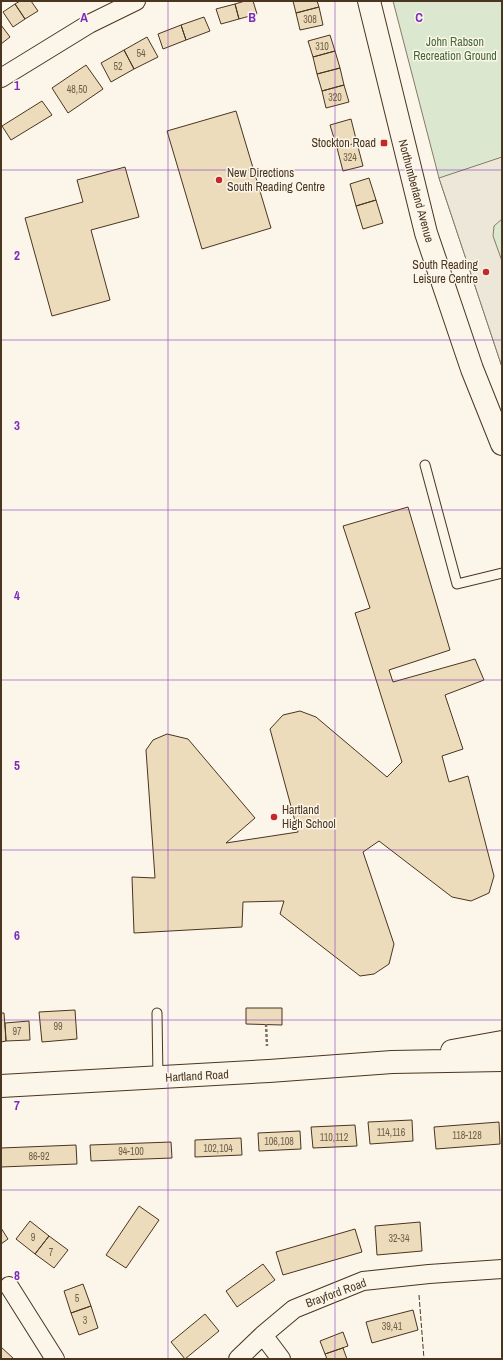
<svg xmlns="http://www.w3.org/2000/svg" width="503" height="1360" font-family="'Archivo Narrow',sans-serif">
  <rect width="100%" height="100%" fill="#fbf6e9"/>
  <!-- green -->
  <path fill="#dce7d0" stroke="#887966" d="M393 1H502V367L439 178Z"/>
  <!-- parking -->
  <path fill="#ede7d9" stroke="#887966" d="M502 157V219L494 226 493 236 502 261V367L439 178Z"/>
  <!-- building -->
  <path fill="#ecdcbc" stroke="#4a3520" d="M20 1H31L38 11 25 19 15 4Z
    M245 1H253L257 14 239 19 235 4Z
    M293 1H317L319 7 296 13Z
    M15 4 25 19 13 27 3 12Z
    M235 4 239 19 221 24 216 9Z
    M319 7 323 25 300 30 296 13Z
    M204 17 210 31 186 40 181 25Z
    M1 25 10 37 1 44Z
    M181 25 186 40 163 49 158 34Z
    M330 35 335 51 313 57 308 41Z
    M147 37 158 57 134 69 124 50Z
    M124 50 134 69 111 82 101 63Z
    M335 51 340 68 317 74 313 57Z
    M86 65 103 89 68 113 52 88Z
    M340 68 344 85 322 91 317 74Z
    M344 85 349 102 326 108 322 91Z
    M42 101 52 115 11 140 2 126Z
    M236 111 271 228 202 249 167 131Z
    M351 119 357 143 337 148 330 125Z
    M357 143 363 166 343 171 337 148Z
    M125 167 139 217 91 230 110 300 52 316 25 218 83 202 77 180Z
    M369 178 376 200 356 206 350 184Z
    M376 200 383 223 363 229 356 206Z
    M408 507 450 650 389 670 393 682 475 659 484 680 445 695 463 749 442 756 449 782 468 776 494 876 489 893 471 901 452 897 379 841 363 852 394 944 389 964 374 974 360 976 280 914 284 901 243 902 242 927 134 933 132 877 155 878 146 750 153 740 167 734 188 739 255 818 226 843 298 832 270 729 283 715 300 711 316 717 387 777 402 762 355 613 370 608 343 526Z
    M246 1008H282V1025L246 1024Z
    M75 1010 77 1039 42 1042 39 1012Z
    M1 1013H4L6 1041 1 1042Z
    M29 1021 30 1040 6 1041 5 1023Z
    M412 1120 413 1141 370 1144 368 1122Z
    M499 1122 500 1144 436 1149 434 1127Z
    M355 1125 357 1146 313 1148 311 1127Z
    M300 1131 301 1149 259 1151 258 1133Z
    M241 1138 242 1155 195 1157V1140Z
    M171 1142 172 1158 91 1161 90 1145Z
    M76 1145 77 1164 1 1167V1148Z
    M139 1206 159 1220 126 1268 106 1255Z
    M30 1221 49 1236 35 1254 16 1239Z
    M420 1222 422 1251 377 1255 375 1226Z
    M1 1228 8 1239 1 1244Z
    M355 1229 362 1252 283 1275 276 1252Z
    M49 1236 68 1250 54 1268 35 1254Z
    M263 1264 275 1280 237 1307 226 1291Z
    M83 1284 91 1306 71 1313 64 1291Z
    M91 1306 98 1328 79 1335 71 1313Z
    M413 1310 418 1330 372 1343 366 1322Z
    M205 1314 219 1331 185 1359 171 1342Z
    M343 1332 348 1346 325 1354 320 1341Z
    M1 1347 14 1359H1Z
    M343 1348 347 1359H327L325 1354Z"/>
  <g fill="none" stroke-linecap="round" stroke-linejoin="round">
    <defs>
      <path id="service" d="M425 465 457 584 502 573
        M157 1013 158 1078"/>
      <path id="minor" d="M1 78 89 24 136 1
        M9 1286 55 1359
        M263 1335 281 1359
        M238 1359 263 1335 294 1309 363 1281 429 1274 502 1269"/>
      <path id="tertiary" d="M369 1 426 233 472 369 502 444
        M452 1051 502 1042
        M1 1086 269 1071 392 1062 502 1060"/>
    </defs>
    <!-- service casing -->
    <use href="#service" stroke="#4a3520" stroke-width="11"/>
    <!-- minor casing -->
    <use href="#minor" stroke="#4a3520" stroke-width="20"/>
    <!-- tertiary casing -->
    <use href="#tertiary" stroke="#4a3520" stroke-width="24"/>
    <!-- path -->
    <path stroke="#7f6f5c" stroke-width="2.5" stroke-dasharray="3 2" stroke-linecap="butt" d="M266 1024 267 1046"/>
    <!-- service -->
    <use href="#service" stroke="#fbf6e9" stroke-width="9"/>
    <!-- minor -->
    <use href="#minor" stroke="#fbf6e9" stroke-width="18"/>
    <!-- tertiary -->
    <use href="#tertiary" stroke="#fbf6e9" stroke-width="22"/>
    <!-- fence -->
    <path stroke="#4a3520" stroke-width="1" stroke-dasharray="5 2" stroke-linecap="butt" d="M419 1295 424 1359"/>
  </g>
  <!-- grid -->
  <path fill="none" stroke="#7b2cbf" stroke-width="1" stroke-opacity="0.55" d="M168 1V1359M335 1V1359M1 170H502M1 340H502M1 510H502M1 680H502M1 850H502M1 1020H502M1 1190H502"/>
  <!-- markers -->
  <g fill="#c62828" stroke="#fbf6e9" stroke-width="1.5">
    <rect x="380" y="139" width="8" height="8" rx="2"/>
    <circle cx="219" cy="180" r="4"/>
    <circle cx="486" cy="272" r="4"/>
    <circle cx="274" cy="817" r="4"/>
  </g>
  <g text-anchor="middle" stroke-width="3" stroke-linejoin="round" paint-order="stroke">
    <!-- number labels -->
    <g font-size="10" fill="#725f47">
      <text x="310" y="23">308</text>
      <text x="322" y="50">310</text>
      <text x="141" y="57">54</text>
      <text x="118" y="70">52</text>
      <text x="77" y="93">48,50</text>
      <text x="335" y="101">320</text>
      <text x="350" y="161">324</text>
      <text x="58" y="1030">99</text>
      <text x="17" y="1035">97</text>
      <text x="391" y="1136">114,116</text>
      <text x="467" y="1139">118-128</text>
      <text x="334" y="1141">110,112</text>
      <text x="279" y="1145">106,108</text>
      <text x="218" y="1152">102,104</text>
      <text x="131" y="1155">94-100</text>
      <text x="39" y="1160">86-92</text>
      <text x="33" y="1241">9</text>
      <text x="399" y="1242">32-34</text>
      <text x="51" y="1256">7</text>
      <text x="77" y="1302">5</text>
      <text x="85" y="1324">3</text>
      <text x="392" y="1330">39,41</text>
    </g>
    <!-- park labels -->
    <g font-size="12" fill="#436837" stroke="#fbf6e9">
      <text x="455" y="46">John Rabson<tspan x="455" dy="14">Recreation Ground</tspan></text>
    </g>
    <!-- poi labels -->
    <g font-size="12" fill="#4a3520" stroke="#fbf6e9" text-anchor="end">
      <text x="376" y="147">Stockton Road</text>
      <text x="227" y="177" text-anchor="start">New Directions<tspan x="227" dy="14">South Reading Centre</tspan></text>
      <text x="478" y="269">South Reading<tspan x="478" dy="14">Leisure Centre</tspan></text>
      <text x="282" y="814" text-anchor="start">Hartland<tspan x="282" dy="14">High School</tspan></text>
    </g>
    <!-- street labels -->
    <g font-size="12" fill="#4a3520" stroke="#fbf6e9">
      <text transform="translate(416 191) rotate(75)" y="4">Northumberland Avenue</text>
      <text transform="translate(197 1076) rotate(-3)" y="4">Hartland Road</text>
      <text transform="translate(336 1293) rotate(-20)" y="4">Brayford Road</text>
    </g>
  </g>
  <g font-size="13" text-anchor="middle" font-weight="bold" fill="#7b2cbf" stroke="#fbf6e9" stroke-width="3" stroke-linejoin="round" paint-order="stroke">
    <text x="84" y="22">A</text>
    <text x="252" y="22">B</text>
    <text x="419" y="22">C</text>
    <text x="17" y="90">1</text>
    <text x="17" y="260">2</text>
    <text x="17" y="430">3</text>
    <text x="17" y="600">4</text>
    <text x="17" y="770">5</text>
    <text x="17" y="940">6</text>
    <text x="17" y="1110">7</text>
    <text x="17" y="1280">8</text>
  </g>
  <!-- border -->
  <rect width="503" height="1360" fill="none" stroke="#4a3520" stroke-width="4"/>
</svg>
